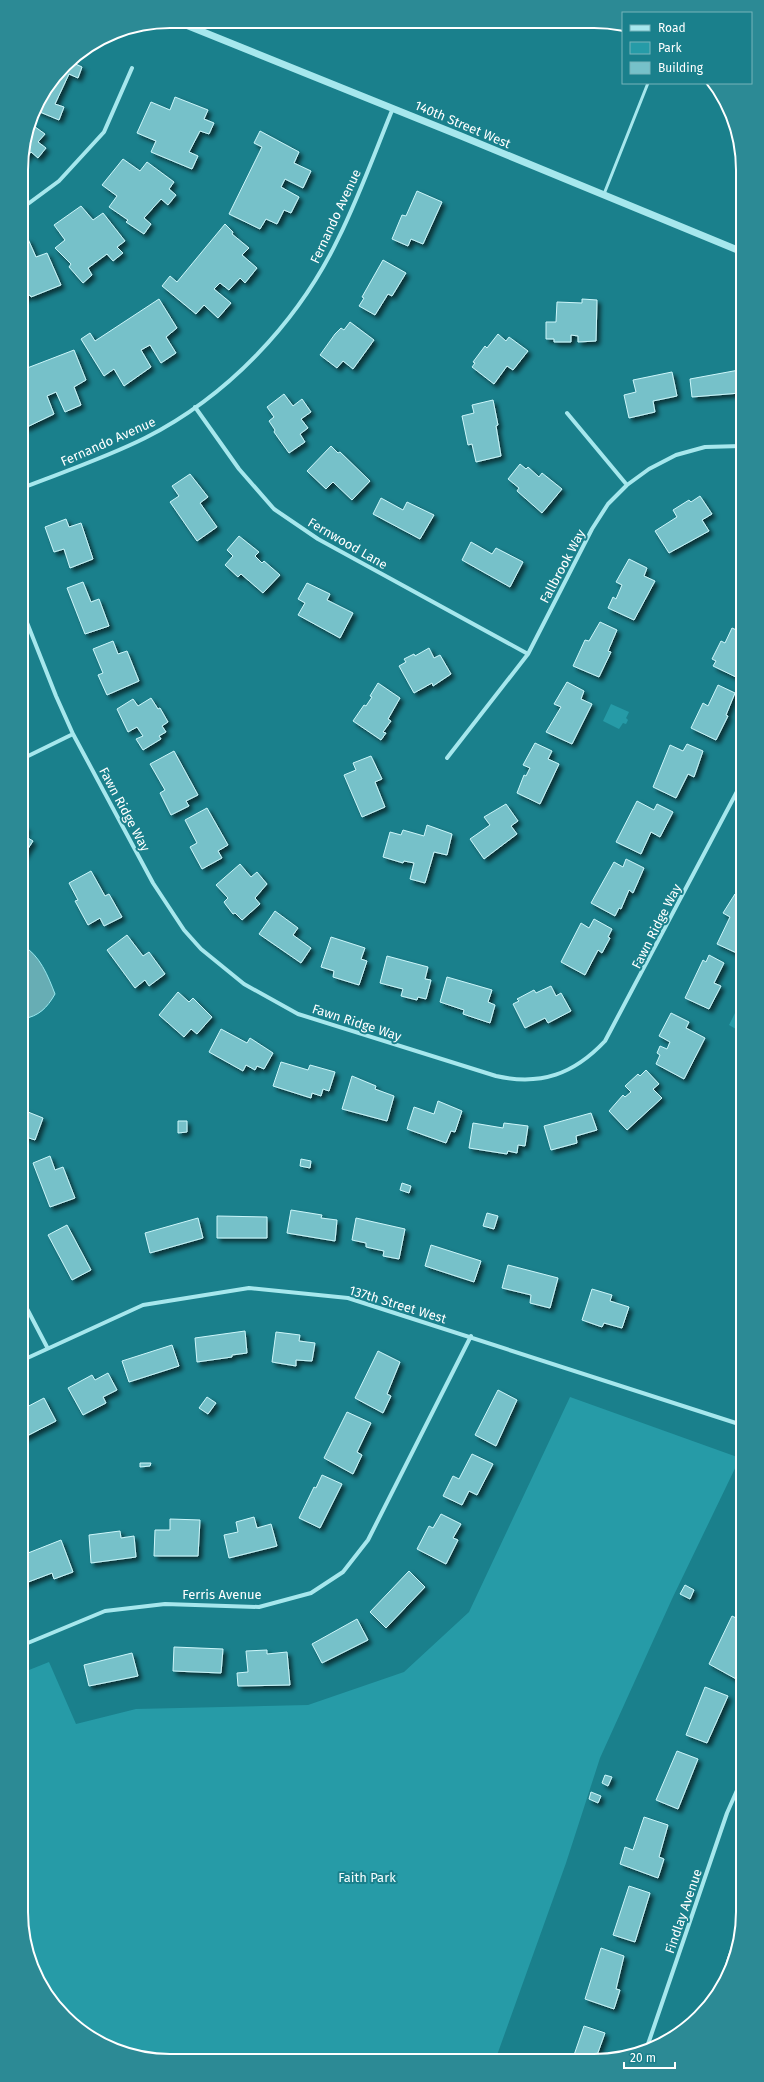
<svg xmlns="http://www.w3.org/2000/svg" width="764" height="2082" font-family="'Fira Sans',sans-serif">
  <defs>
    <filter id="shadow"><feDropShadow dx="3.5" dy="3.5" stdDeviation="2" flood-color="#0009"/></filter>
  </defs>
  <rect width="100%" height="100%" fill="#1a808c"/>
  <!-- green -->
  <path fill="#269ba7" d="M611 704 629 712 626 718 628 720 626 724 623 723 619 729 603 721Z
    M741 1001V1032L729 1025Z
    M570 1397 740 1458 672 1599 600 1758 566 1863 496 2058H141L104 2046 65 2018 41 1986 24 1942V1672L49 1662 76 1724 136 1709 308 1705 404 1672 469 1612Z"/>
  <!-- water -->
  <path fill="#67adb4" stroke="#99e9f0" d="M22 945C40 955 48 976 55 994 47 1008 39 1016 23 1019Z"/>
  <!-- building -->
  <path fill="#76c1c9" stroke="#ccf6fa" filter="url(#shadow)" d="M69 61 82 67 78 78 69 74 55 104 64 107 59 120 35 110 36 104Z
    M175 97 208 110 204 119 214 123 209 134 200 131 189 152 198 156 192 169 151 152 156 141 137 133 151 102 170 110Z
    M31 124 45 134 38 142 46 148 38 158 31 152 21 163Z
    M260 131 299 152 294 163 311 171 303 188 285 179 281 187 299 197 291 213 284 210 277 224 266 219 260 229 229 214 262 147 254 143Z
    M123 159 140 171 147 162 174 182 169 189 176 195 168 205 161 199 144 218 151 224 144 234 126 222 128 220 109 207 117 196 102 185Z
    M417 191 442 202 423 244 411 239 408 246 392 239 402 215 406 216Z
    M81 206 93 220 103 213 125 241 117 247 123 253 113 261 107 254 88 268 92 275 83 283 69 267 71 264 55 248 65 240 54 225Z
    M225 224 233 232 232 234 249 248 242 255 257 268 245 283 240 278 229 290 220 283 214 289 231 303 218 318 204 305 196 314 162 286 170 276 177 282Z
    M28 239 36 257 47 253 61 285 31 297 30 295 22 299 21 242Z
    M383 260 406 273 392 296 388 294 375 315 359 306 364 298 362 297Z
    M159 299 177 328 166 337 176 353 161 363 150 345 141 350 151 367 124 386 114 369 104 376 81 339 90 333 95 341Z
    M582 299 597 300 596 341 578 342V336L571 335V342H554V339H546V322H556L557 302 582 303Z
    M350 322 374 340 353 369 343 361 337 368 320 355 335 334 341 328 344 330Z
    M498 334 506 341 509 337 528 351 513 370 507 366 494 384 472 367 475 363 473 362 485 346 487 348Z
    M74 350 86 380 74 387 81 405 65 412 56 392 47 396 54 414 25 428 22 421V370Z
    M739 370 740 393 692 397 690 379Z
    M672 372 677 396 653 401 655 412 629 418 624 395 636 392 633 380Z
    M284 394 293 406 302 399 311 412 301 419 308 428 300 434 305 442 289 453 274 432 275 430 269 421 274 417 267 407Z
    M493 400 498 425 496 426 501 456 476 462 472 444 468 445 462 416 474 413 472 405Z
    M331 446 338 453 340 452 370 481 352 500 333 482 326 489 307 471Z
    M520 464 526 469 528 467 539 477 542 473 562 489 542 513 517 491 519 488 508 479Z
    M190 474 208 497 200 503 217 527 197 541 170 502 179 496 172 486Z
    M700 496 712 514 702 520 709 531 669 553 655 531 677 517 673 510 689 500 691 502Z
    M381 498 403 510 407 502 434 515 420 539 373 514Z
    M66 519 69 527 81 523 93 559 70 568 64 549 54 552 45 527Z
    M239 536 259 552 255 556 262 563 264 561 280 575 263 593 241 574 238 577 225 565 233 556 227 550Z
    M471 542 492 554 496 548 523 562 510 587 462 560Z
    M629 559 647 568 644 576 655 581 634 620 608 608 613 597 616 599 622 585 616 582Z
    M83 582 91 602 99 599 109 626 85 634 67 588Z
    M307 583 330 594 327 600 353 613 340 638 298 615 305 603 298 599Z
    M600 622 617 630 608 651 611 652 599 677 573 666 585 640 589 641Z
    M732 628 741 632V672L738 678 713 666 716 661 712 659 721 641 725 643Z
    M113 641 118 654 127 651 139 681 107 695 98 675 103 673 93 649Z
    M429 648 434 658 440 655 451 674 433 686 432 683 414 693 399 666 406 662 404 659 414 654 415 656Z
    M567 682 584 691 581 699 592 704 572 744 546 732 561 707 554 704Z
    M378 683 400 698 388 719 391 721 383 732 386 733 381 740 353 721 364 705 366 706 372 697 370 696Z
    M718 685 735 693 726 715 728 716 716 740 691 728 703 703 708 706Z
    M151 698 158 709 160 708 168 722 162 726 166 732 159 736 161 739 143 750 136 739 143 736 137 727 128 732 117 709 133 699 138 706Z
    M535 743 552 751 548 759 559 764 540 804 517 793 524 775 526 776 530 768 523 765Z
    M687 744 703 751 694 777 688 774 676 798 653 787 670 745 683 751Z
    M174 751 198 795 186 801 189 806 171 815 160 793 165 790 150 764Z
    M371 756 382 779 375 782 385 807 362 817 344 775 356 770 353 763Z
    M637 801 654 810 657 804 673 812 660 837 651 832 641 854 616 842Z
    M506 804 518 821 511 826 517 834 484 859 470 839 490 825 484 817Z
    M207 808 228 845 218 851 222 858 202 869 190 847 197 843 185 820Z
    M427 825 452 834 447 855 434 852 425 883 410 879 414 863 404 861 403 863 383 857 390 832 401 835 403 830 424 836Z
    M22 826 27 829 23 835 33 841 22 858Z
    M626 859 644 868 633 893 629 890 621 909 619 908 615 916 591 903 614 862 623 867Z
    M240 864 251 877 257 872 267 884 255 898 260 904 242 920 235 913 233 914 226 905 224 902 228 898 216 885Z
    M91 871 105 896 109 894 122 917 104 926 100 918 88 925 75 901 78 900 69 883Z
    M735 894 741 897V955L717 944 730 917 723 913Z
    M275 911 298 928 293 935 311 948 301 963 259 934Z
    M594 919 612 929 608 937 610 938 602 953 598 950 585 975 561 962 581 923 589 928Z
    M127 935 143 956 149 952 165 974 149 986 145 980 135 988 107 950Z
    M331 937 365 948 361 959 367 961 359 985 333 977 334 971 321 967Z
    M709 955 724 963 714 983 721 986 709 1009 685 998 703 960 706 962Z
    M387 956 428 967 425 979 431 980 426 999 418 997 417 1000 401 996 403 989 380 983Z
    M447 977 492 990 488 1002 495 1005 490 1023 463 1014 464 1010 440 1002Z
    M551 986 556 996 561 993 571 1011 548 1023 545 1018 525 1028 513 1004 519 1001 517 999 534 990 536 993Z
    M178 992 189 1002 193 998 212 1017 197 1034 191 1029 184 1037 159 1015Z
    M671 1013 689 1022 686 1028 705 1038 684 1079 656 1064 660 1055 657 1053 660 1046 667 1049 670 1042 659 1036Z
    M221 1029 247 1043 250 1038 273 1053 264 1069 257 1066 255 1070 246 1065 243 1071 209 1052Z
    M281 1062 308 1070 310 1065 335 1072 329 1091 323 1089 321 1096 312 1093 311 1098 273 1086Z
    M646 1070 659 1084 653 1089 662 1098 627 1130 609 1111 623 1095 625 1097 631 1092 625 1086 638 1074 640 1076Z
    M352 1076 376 1086 375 1089 394 1096 387 1121 342 1109Z
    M438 1101 462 1111 455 1132 451 1131 446 1143 407 1129 414 1107 434 1114Z
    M23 1110 43 1118 35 1140 23 1136Z
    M591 1113 597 1130 576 1136 577 1143 551 1150 544 1126Z
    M178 1121H187V1132L178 1133Z
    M473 1123 503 1128 504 1123 528 1126 525 1146 518 1145 517 1153 508 1151 507 1154 469 1148Z
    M50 1156 55 1170 63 1167 75 1198 50 1207 33 1163Z
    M301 1159 311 1161 310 1168 300 1166Z
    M402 1183 411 1186 409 1193 400 1190Z
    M291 1210 322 1215 321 1218 337 1220 335 1241 287 1233Z
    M487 1213 498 1216 494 1229 483 1226Z
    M217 1216 267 1217V1238H217Z
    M198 1218 203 1238 150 1253 145 1233Z
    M356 1218 405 1229 399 1259 383 1256 384 1251 366 1247V1243L352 1240Z
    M67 1225 91 1270 72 1280 48 1235Z
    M431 1245 481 1261 474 1282 425 1266Z
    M508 1265 558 1278 550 1308 530 1303 531 1295 502 1288Z
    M592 1289 612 1295 610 1301 629 1307 622 1328 604 1323 602 1327 582 1320Z
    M245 1331 247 1353 232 1355V1357L197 1362 195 1338Z
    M276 1332 300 1335 299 1341 315 1343 312 1361 296 1360V1366L272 1362Z
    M172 1345 179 1366 129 1382 122 1361Z
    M378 1351 400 1362 387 1394 391 1396 383 1413 355 1398Z
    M108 1373 117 1390 103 1397 106 1403 83 1415 68 1388 92 1375 95 1380Z
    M498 1390 517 1400 496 1446 475 1435Z
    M207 1397 216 1403 208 1414 199 1408Z
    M44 1398 56 1421 23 1438V1409Z
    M347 1412 371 1423 357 1452 362 1455 353 1474 324 1458Z
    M472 1454 493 1464 477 1495 469 1491 462 1505 443 1496 453 1476 459 1479Z
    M140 1463H151L150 1466 140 1467Z
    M322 1475 342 1484 320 1528 299 1518 314 1487 316 1488Z
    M441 1514 461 1524 453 1538 458 1540 446 1564 417 1549 429 1526 433 1528Z
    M254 1517 257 1528 271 1524 277 1546 229 1558 224 1535 238 1532 236 1522Z
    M170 1519 200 1520 198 1556H154L155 1530H170Z
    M120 1531 121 1538 134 1536 136 1557 91 1563 89 1535Z
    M61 1540 73 1572 54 1579 52 1573 23 1584V1555Z
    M409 1571 425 1587 386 1628 370 1612Z
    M685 1585 694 1590 690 1599 680 1594Z
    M732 1616 742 1621V1672L738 1680 709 1664Z
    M357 1619 368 1640 322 1663 312 1644Z
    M174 1647 223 1649 221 1673 173 1671Z
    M267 1650V1654L287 1652 290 1685 238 1686 237 1673 248 1672 246 1651Z
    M132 1653 138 1676 89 1686 84 1665Z
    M705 1687 728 1696 707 1743 686 1735Z
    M677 1751 698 1759 678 1809 656 1800Z
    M605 1775 612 1777 608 1786 602 1783Z
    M591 1792 601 1796 598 1803 589 1799Z
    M644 1817 668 1825 659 1857 664 1859 658 1878 620 1864 625 1847 633 1850Z
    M629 1886 650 1893 635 1942 613 1935Z
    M736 1932 740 1933 732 1969 725 1980 721 1979Z
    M601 1948 624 1956 616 1989 620 1990 614 2009 585 1999Z
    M584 2026 605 2033 596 2058H573Z"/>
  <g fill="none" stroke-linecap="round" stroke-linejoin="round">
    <!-- service -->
    <path stroke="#a6e7ed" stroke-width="3" d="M604 194 648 83"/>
    <!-- minor -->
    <path stroke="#a6e7ed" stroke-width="4" d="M21 209 59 181 104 132 132 68
      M195 407 239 469 274 509 318 539 528 654
      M567 413 627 485
      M22 488C63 472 105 458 145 438 228 396 298 322 338 239 359 197 375 152 393 108
      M22 610 56 696 73 734 153 883 184 930 201 949 244 984 298 1014 496 1076C541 1086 574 1074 605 1041L741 784
      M447 758 528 654 592 529 608 504 627 485 649 469 676 455 705 447 741 446
      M22 759 73 734
      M23 1301 47 1347
      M23 1360 143 1305 249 1288 348 1298 742 1425
      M23 1645 105 1611 165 1604 259 1607 311 1593 343 1572 368 1540 471 1336
      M646 2050 727 1813 742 1779"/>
    <!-- tertiary -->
    <path stroke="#a6e7ed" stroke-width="7" d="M176 21 461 136 740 251"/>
  </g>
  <g text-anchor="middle" stroke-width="4" stroke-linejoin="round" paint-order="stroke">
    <!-- street labels -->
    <g font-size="13" fill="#fff" stroke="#1a808c">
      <text transform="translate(463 124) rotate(23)" y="5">140th Street West</text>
      <text transform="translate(335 216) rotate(-65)" y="5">Fernando Avenue</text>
      <text transform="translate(108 441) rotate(-24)" y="5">Fernando Avenue</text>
      <text transform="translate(348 543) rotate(30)" y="5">Fernwood Lane</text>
      <text transform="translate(562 566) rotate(-62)" y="5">Fallbrook Way</text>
      <text transform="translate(125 809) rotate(62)" y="5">Fawn Ridge Way</text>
      <text transform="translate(656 926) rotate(-63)" y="5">Fawn Ridge Way</text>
      <text transform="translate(357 1022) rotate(18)" y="5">Fawn Ridge Way</text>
      <text transform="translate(398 1304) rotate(17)" y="5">137th Street West</text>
      <text x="222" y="1599">Ferris Avenue</text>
      <text transform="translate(683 1911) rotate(-71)" y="5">Findlay Avenue</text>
    </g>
    <!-- park labels -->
    <g font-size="13" fill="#f5fdfe" stroke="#1a808c">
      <text x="367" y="1882">Faith Park</text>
    </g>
  </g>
  <!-- crop -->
  <path d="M0 0H764V2082H0ZM170 28H594A142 142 0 0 1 736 170V1912A142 142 0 0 1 594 2054H170A142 142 0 0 1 28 1912V170A142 142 0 0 1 170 28Z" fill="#2c8a95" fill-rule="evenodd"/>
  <path fill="none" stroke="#fff" stroke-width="2" d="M170 28H594A142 142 0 0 1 736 170V1912A142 142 0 0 1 594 2054H170A142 142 0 0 1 28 1912V170A142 142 0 0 1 170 28Z"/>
  <!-- legend -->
  <rect x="622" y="12" width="130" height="72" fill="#1a808c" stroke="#76b3ba"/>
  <rect x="630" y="25" width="20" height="6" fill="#a6e7ed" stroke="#76b3ba"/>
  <text x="658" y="32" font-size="12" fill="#ffffff">Road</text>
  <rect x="630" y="42" width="20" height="12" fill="#269ba7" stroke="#76b3ba"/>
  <text x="658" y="52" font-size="12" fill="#ffffff">Park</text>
  <rect x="630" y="62" width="20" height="12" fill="#76c1c9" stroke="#76b3ba"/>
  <text x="658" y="72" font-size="12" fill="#ffffff">Building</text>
  <!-- scale -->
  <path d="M624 2062v6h51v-6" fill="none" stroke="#ffffff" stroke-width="2"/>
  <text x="630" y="2062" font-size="12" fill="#ffffff" stroke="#1a808c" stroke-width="3" paint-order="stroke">20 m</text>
</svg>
